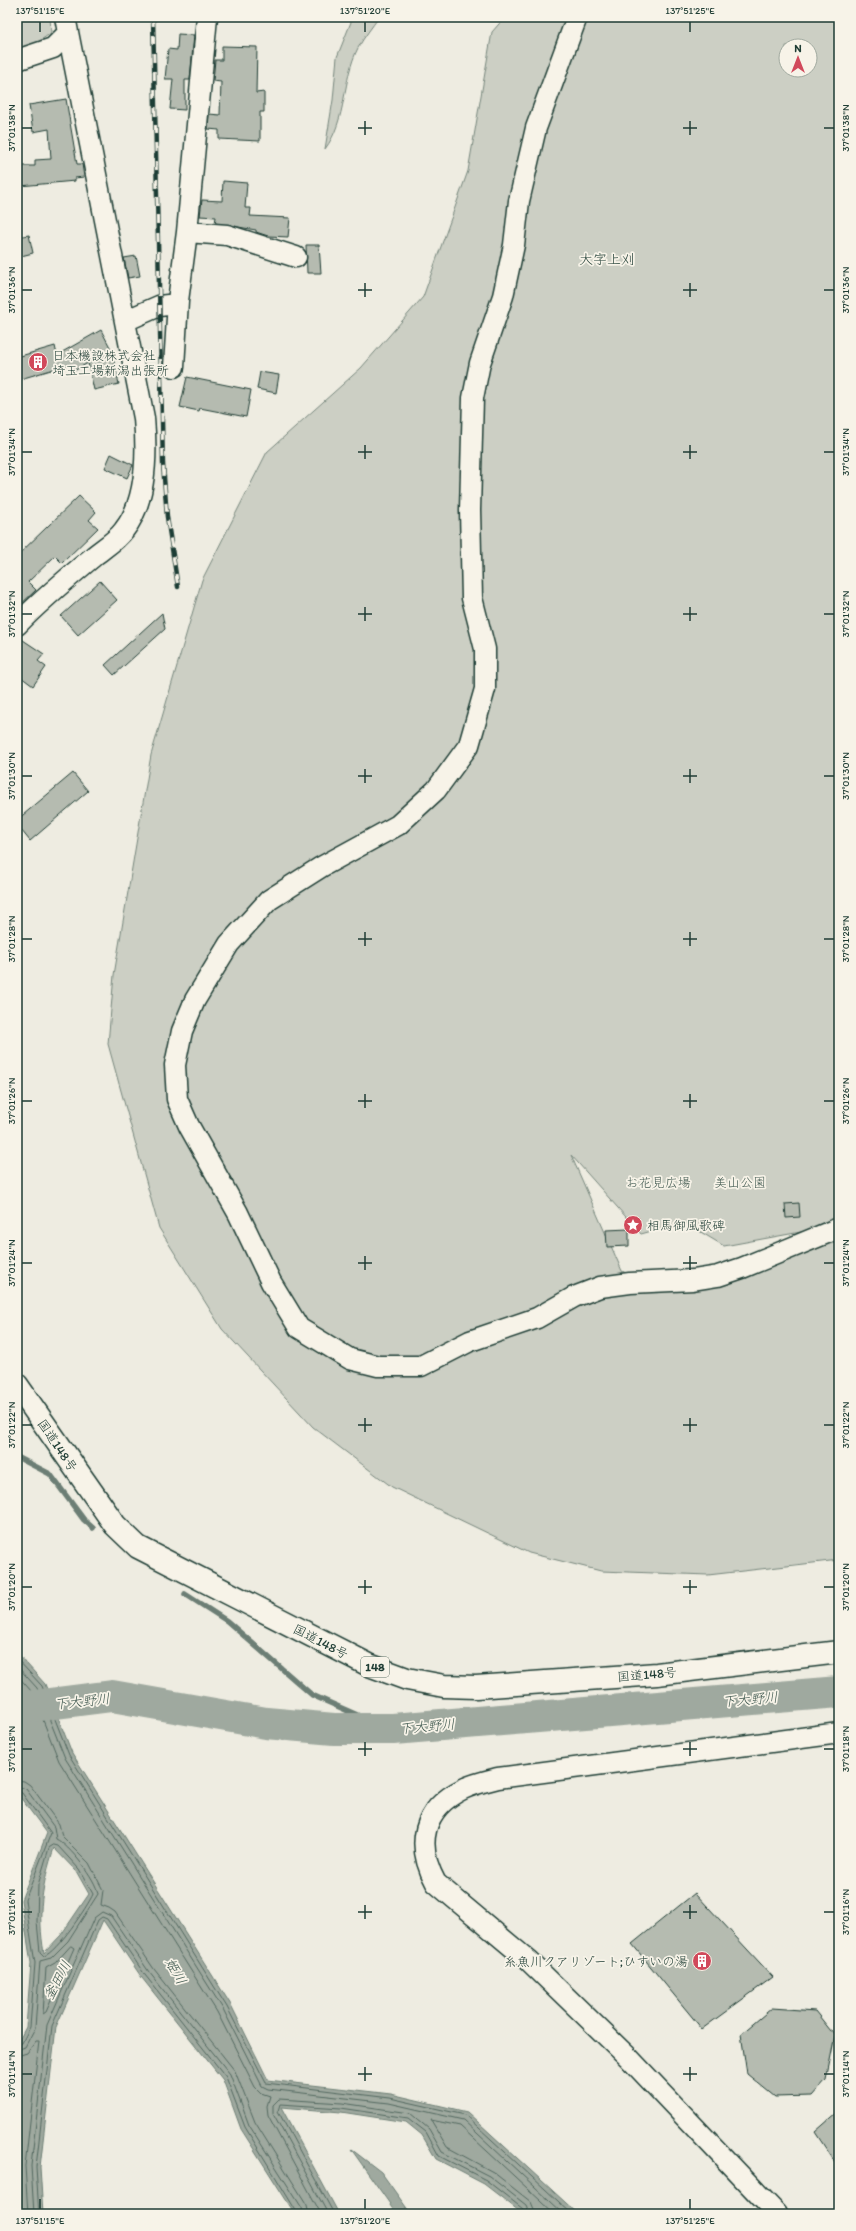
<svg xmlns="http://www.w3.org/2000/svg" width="856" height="2231" font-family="Itim,'Klee One',sans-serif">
  <rect width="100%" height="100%" fill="#eeece1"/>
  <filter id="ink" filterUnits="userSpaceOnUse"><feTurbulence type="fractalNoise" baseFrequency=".025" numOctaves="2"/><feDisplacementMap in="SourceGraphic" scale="8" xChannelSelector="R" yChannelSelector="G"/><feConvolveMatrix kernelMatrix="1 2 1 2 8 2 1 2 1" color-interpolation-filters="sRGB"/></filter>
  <g filter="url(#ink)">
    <!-- green -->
    <path fill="#cccfc4" stroke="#76867c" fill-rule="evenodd" d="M17 17H50L51 33 25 51 17 53Z
      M353 17H379C372 27 364 37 358 48 342 79 347 120 325 149L333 100 337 57Z
      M505 17H839V1225L724 1246 684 1222 641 1234 571 1155 622 1271 653 1286 839 1235V1560L708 1575 601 1571 529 1553 392 1487 313 1427 222 1329 159 1228 108 1044 114 975 151 755 202 580 267 452 361 368 423 297 468 171 492 32ZM786 46H810V70H786Z"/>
    <!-- water -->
    <path fill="#9fa99f" stroke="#6c7e74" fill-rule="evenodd" d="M17 1653 45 1684 72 1753 231 2005 268 2080 391 2094 467 2112 578 2214H523L484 2184 436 2159 422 2135 406 2122 341 2112 281 2107 339 2214H295L241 2129 223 2080 142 1978 103 1920 56 2027 40 2167 43 2214H17V2044L26 2027 31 1963 21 1900 47 1833 17 1793ZM54 1848 76 1871 89 1894 61 1935 44 1953C37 1913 42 1885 54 1848Z
      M351 2149 381 2172 411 2214H397Z"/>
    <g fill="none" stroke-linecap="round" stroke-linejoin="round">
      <!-- shore -->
      <path stroke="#52685f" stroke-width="1" d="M17 1659 42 1686 69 1755 227 2007 266 2083 390 2098 465 2115 572 2214
        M17 1666 37 1688 65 1758 223 2009 262 2086 268 2089 389 2103 463 2120 564 2214
        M17 1675 32 1692 59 1761 217 2012 255 2087 261 2093 270 2096 267 2106 268 2115 321 2214
        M17 1780 24 1781 30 1785 59 1824 62 1836 89 1863 103 1890 101 1905 109 1908 115 1912 154 1969 235 2071 255 2122 307 2205 309 2214
        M17 1786 26 1789 54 1827 56 1839C69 1845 96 1879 98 1894L68 1941 51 1958 40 1961 35 2028 25 2047 17 2050
        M17 1791 22 1793 51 1833 25 1900 35 1963 30 2027 22 2043 17 2045
        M54 1845 58 1846 79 1869 93 1894C88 1906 56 1953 44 1956L40 1952 37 1922 38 1885 49 1848Z
        M71 1946 74 1948 46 2012 43 2014 46 1968 55 1963Z
        M17 2056 27 2053 36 2041H39L25 2166 28 2214
        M34 2214 31 2166 47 2025 94 1918 102 1912 111 1916 149 1972 230 2074 249 2125 302 2208 303 2214
        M39 2214 36 2167 52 2026 98 1920 102 1917 107 1919 145 1975 226 2077 245 2127 298 2214
        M328 2214 273 2113V2105L279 2099 342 2103 410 2113 429 2129 442 2152 489 2176 526 2205 530 2214
        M334 2214 278 2111 280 2104 341 2108 408 2118 426 2132 439 2156 486 2180 523 2209 525 2214
        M536 2214 531 2202 493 2172 447 2147 431 2120 460 2126 555 2214"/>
      <!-- stream -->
      <path stroke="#6c7e74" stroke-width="5.5" d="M17 1457 50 1474 84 1520 93 1528
        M185 1594 227 1621 312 1695 389 1729"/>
      <!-- river -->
      <path stroke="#9fa99f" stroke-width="32" d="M17 1708 112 1696 266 1723 334 1729H393L839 1692"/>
    </g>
    <!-- building -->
    <path fill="#b5bbb0" stroke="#1f3d34" d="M178 34 194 35 190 80H185V110L170 109 173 79H165L168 49 177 50Z
      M222 46 257 47 256 93 264 92V112H260V141L219 139V130L208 129 209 114 220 115 221 82 213 81 215 60H222Z
      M66 99 77 164H82L84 177 75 178V181L20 186V166H35V160L51 159 49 129 33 132 29 105Z
      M223 181 247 183 245 208H251L250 216 290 218 288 237 268 236 256 232V230L215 223 216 217 200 216 202 200 222 201Z
      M29 235 33 253 17 257V237Z
      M306 245H319L321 273H307Z
      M136 256 140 276 128 278 124 258Z
      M101 330 111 349 119 384 94 390 88 363 72 372 68 365 17 380V357L55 346 57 355Z
      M260 372 279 375 276 393 257 389Z
      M187 377 251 390 246 417 200 408 199 411 180 407Z
      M111 454 133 465 127 478 105 468Z
      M79 496 96 512 89 520 98 528 62 563 55 556 28 582 36 590 17 608V556Z
      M100 581 117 600 78 635 61 616Z
      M162 613 165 629 114 675 105 665Z
      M17 636 44 654 38 661 46 667 33 686 17 674Z
      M73 773 88 791 30 841 17 825V820Z
      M799 1203 800 1217 786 1218 785 1204Z
      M629 1229V1246L607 1247 606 1230Z
      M695 1893 773 1977 702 2029 632 1944Z
      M772 2008 815 2011 835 2036 826 2080 812 2096 775 2097 747 2074 741 2034Z
      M839 2111V2168L815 2132Z"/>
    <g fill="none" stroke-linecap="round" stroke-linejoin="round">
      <defs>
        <path id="minor" d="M207 17 187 232 227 235 296 257
          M577 17 536 128 519 201 514 245 503 296 480 363 473 398 470 510 472 598 485 649V689L469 745 436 790 398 825 321 867 269 900 229 944 195 1000 182 1031 175 1065 177 1099 189 1126 238 1213 271 1282 299 1328 350 1359 378 1366H421L470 1341 537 1318 574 1297 600 1287 630 1283 693 1280 718 1276 742 1268 839 1228
          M17 60 53 48 68 33
          M125 321 159 306 177 304
          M174 367 178 301 187 232
          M17 625C41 600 68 578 94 556 104 548 117 540 124 530 147 501 147 452 144 418L65 17
          M777 2214 629 2058 529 1961 436 1883C415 1845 422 1809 463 1789 473 1784 486 1781 498 1778L839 1733"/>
        <path id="highway" d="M17 1385 115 1525 138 1547 369 1665 407 1679 444 1686 476 1687 657 1674 839 1652"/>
      </defs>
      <!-- minor casing -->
      <use href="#minor" stroke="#1f3d34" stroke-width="23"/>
      <!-- highway casing -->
      <use href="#highway" stroke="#1f3d34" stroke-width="25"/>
      <!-- minor -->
      <use href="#minor" stroke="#f7f3e8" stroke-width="20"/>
      <!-- highway -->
      <use href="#highway" stroke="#f7f3e8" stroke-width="22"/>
      <defs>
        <path id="rail" d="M153 17 163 464 167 517 178 587"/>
      </defs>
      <!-- rail casing -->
      <use href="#rail" stroke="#1f3d34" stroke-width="4.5"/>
      <!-- rail -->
      <use href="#rail" stroke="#f7f3e8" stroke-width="3" stroke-dasharray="9" stroke-linecap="butt"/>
    </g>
  </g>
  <!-- ticks -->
  <path fill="none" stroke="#1f3d34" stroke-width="1.5" d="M40 22V32M365 22V32M690 22V32M365 121V135M690 121V135M22 128H32M358 128H372M683 128H697M824 128H834M365 283V297M690 283V297M22 290H32M358 290H372M683 290H697M824 290H834M365 445V459M690 445V459M22 452H32M358 452H372M683 452H697M824 452H834M365 607V621M690 607V621M22 614H32M358 614H372M683 614H697M824 614H834M365 769V783M690 769V783M22 776H32M358 776H372M683 776H697M824 776H834M365 932V946M690 932V946M22 939H32M358 939H372M683 939H697M824 939H834M365 1094V1108M690 1094V1108M22 1101H32M358 1101H372M683 1101H697M824 1101H834M365 1256V1270M690 1256V1270M22 1263H32M358 1263H372M683 1263H697M824 1263H834M365 1418V1432M690 1418V1432M22 1425H32M358 1425H372M683 1425H697M824 1425H834M365 1580V1594M690 1580V1594M22 1587H32M358 1587H372M683 1587H697M824 1587H834M365 1742V1756M690 1742V1756M22 1749H32M358 1749H372M683 1749H697M824 1749H834M365 1905V1919M690 1905V1919M22 1912H32M358 1912H372M683 1912H697M824 1912H834M365 2067V2081M690 2067V2081M22 2074H32M358 2074H372M683 2074H697M824 2074H834M40 2199V2209M365 2199V2209M690 2199V2209"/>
  <!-- icons -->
  <defs>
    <symbol id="building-disc" viewBox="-11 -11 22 22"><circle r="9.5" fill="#d1495b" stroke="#f7f3e8"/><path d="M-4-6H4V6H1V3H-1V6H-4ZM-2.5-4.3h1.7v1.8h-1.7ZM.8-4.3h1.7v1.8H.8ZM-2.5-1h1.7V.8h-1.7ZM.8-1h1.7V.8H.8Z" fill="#fff"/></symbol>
    <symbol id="sight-disc" viewBox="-11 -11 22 22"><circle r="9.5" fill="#d1495b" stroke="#f7f3e8"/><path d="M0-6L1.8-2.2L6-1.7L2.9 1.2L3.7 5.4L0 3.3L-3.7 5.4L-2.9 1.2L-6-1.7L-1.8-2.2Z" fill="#fff"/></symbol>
  </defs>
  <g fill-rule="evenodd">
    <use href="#building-disc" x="27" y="351" width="22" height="22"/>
    <use href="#sight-disc" x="622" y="1214" width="22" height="22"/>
    <use href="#building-disc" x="691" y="1950" width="22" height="22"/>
  </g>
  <g text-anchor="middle" stroke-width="3.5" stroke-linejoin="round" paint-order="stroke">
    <!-- shield labels -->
    <rect fill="#f7f3e8" stroke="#60746a" stroke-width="1" x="361" y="1657" width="28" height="20" rx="3"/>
    <g font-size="12" font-weight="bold" fill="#1f3d34">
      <text x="375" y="1671">148</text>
    </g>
    <!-- poi labels -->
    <g font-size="13" fill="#1f3d34" stroke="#f7f3e8" text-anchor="start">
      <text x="52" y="360">日本機設株式会社<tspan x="52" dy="15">埼玉工場新潟出張所</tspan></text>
      <text x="647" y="1230">相馬御風歌碑</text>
      <text x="688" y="1966" text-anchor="end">糸魚川クアリゾート;ひすいの湯</text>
    </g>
    <!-- park labels -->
    <g font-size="13" fill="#425a51" stroke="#f7f3e8">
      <text x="658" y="1187">お花見広場</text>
      <text x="740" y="1187">美山公園</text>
    </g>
    <!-- street labels -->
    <g font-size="13" fill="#1f3d34" stroke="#f7f3e8">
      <text transform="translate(58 1445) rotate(56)" y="5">国道148号</text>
      <text transform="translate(321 1641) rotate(27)" y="5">国道148号</text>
      <text transform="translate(647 1674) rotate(-5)" y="5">国道148号</text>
    </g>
    <!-- neighbourhood labels -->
    <g font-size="14" fill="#1f3d34" stroke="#f7f3e8">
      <text x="607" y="264">大字上刈</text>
    </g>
    <!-- water labels -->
    <g font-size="14" font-style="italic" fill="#3f584f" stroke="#f7f3e8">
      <text transform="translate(750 1699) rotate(-5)" y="5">下大野川</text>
      <text transform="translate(82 1701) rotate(-6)" y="5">下大野川</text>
      <text transform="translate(427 1726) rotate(-5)" y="5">下大野川</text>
      <text transform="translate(176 1971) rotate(61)" y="5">姫川</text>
      <text transform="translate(57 1980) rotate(-62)" y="5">釜田川</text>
    </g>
  </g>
  <!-- margin -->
  <rect width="856" height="2231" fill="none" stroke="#f7f3e8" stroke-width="44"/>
  <!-- north arrow -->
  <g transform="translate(798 58)"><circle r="19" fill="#f7f3e8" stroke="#a1aaa0"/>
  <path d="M0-3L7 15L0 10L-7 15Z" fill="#d1495b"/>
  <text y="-6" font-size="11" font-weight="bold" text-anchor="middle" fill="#1f3d34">N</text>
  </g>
  <rect x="22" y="22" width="812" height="2187" fill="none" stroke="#1f3d34" stroke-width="1.5"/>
  <g font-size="10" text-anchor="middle" fill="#1f3d34">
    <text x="40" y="14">137°51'15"E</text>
    <text x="365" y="14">137°51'20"E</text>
    <text x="690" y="14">137°51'25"E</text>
    <text transform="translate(11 128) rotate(-90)" y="4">37°01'38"N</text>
    <text transform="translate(845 128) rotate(-90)" y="4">37°01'38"N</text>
    <text transform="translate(11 290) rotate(-90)" y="4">37°01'36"N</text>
    <text transform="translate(845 290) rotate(-90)" y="4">37°01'36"N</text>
    <text transform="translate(11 452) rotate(-90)" y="4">37°01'34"N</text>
    <text transform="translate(845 452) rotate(-90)" y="4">37°01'34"N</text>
    <text transform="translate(11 614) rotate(-90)" y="4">37°01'32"N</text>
    <text transform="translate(845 614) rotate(-90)" y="4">37°01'32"N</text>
    <text transform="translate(11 776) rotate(-90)" y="4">37°01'30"N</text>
    <text transform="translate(845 776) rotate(-90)" y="4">37°01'30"N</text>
    <text transform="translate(11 939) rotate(-90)" y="4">37°01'28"N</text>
    <text transform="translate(845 939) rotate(-90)" y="4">37°01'28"N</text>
    <text transform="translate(11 1101) rotate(-90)" y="4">37°01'26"N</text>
    <text transform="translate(845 1101) rotate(-90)" y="4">37°01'26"N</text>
    <text transform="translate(11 1263) rotate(-90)" y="4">37°01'24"N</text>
    <text transform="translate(845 1263) rotate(-90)" y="4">37°01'24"N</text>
    <text transform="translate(11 1425) rotate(-90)" y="4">37°01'22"N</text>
    <text transform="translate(845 1425) rotate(-90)" y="4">37°01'22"N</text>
    <text transform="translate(11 1587) rotate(-90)" y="4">37°01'20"N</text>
    <text transform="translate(845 1587) rotate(-90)" y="4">37°01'20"N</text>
    <text transform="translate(11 1749) rotate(-90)" y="4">37°01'18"N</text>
    <text transform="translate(845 1749) rotate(-90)" y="4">37°01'18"N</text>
    <text transform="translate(11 1912) rotate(-90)" y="4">37°01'16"N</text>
    <text transform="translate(845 1912) rotate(-90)" y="4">37°01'16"N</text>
    <text transform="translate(11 2074) rotate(-90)" y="4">37°01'14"N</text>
    <text transform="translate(845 2074) rotate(-90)" y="4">37°01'14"N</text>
    <text x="40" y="2224">137°51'15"E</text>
    <text x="365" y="2224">137°51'20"E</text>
    <text x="690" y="2224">137°51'25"E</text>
  </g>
</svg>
